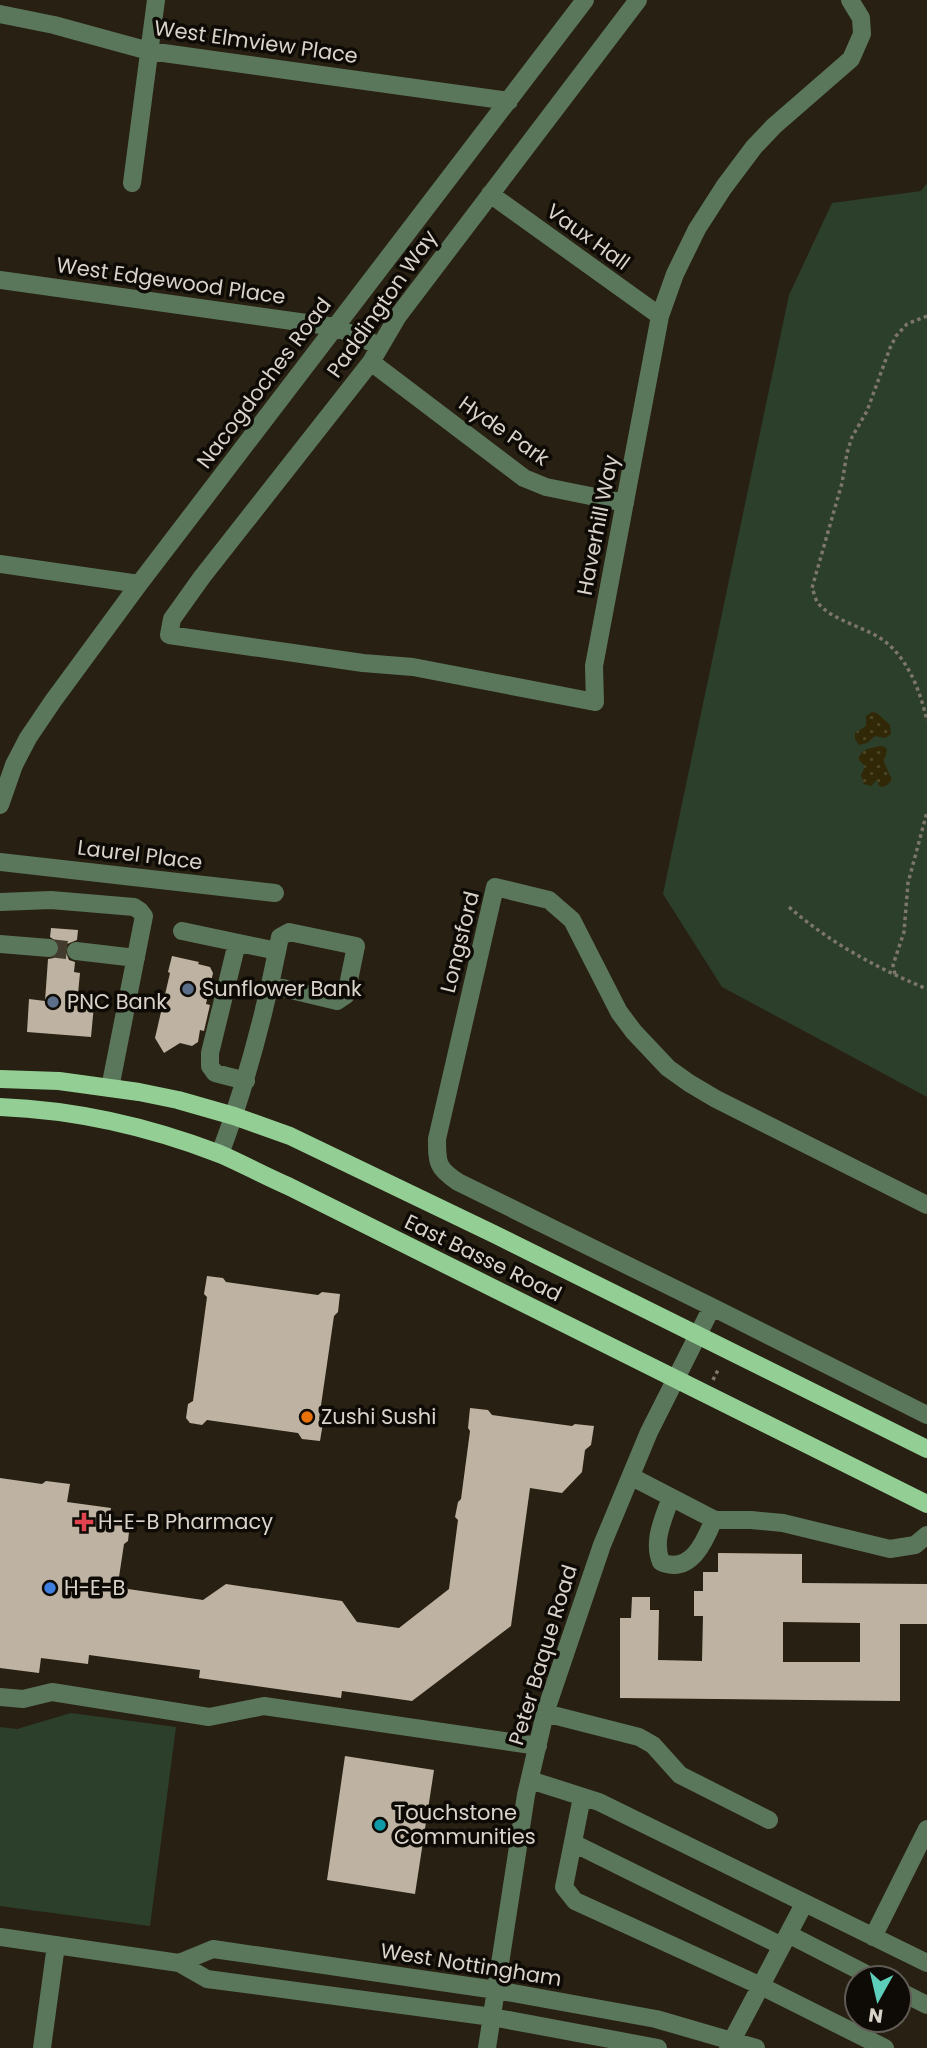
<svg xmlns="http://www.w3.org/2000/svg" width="927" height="2048" font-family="Poppins,sans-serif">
  <defs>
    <pattern id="sand-dots" width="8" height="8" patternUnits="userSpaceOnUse" patternTransform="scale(1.75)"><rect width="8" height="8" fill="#302806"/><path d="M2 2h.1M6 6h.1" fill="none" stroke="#4d4629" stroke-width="1.8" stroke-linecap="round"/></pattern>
  </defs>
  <rect width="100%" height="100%" fill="#282012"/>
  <!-- grass -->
  <path fill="#2c3f2a" d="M927 183V1097L722 987 663 894 789 295 832 203 921 191Z
    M71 1713 176 1727 150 1926 0 1906V1727L17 1729Z"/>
  <!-- sand -->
  <path fill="url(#sand-dots)" d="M872 712 877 713 890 725 891 734 885 738 875 736 867 743 859 745 855 739V733L866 726V716Z
    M880 746 885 747 887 750 884 762 892 780 885 787 879 786 877 780 871 786 864 784 861 775 865 766 858 759C861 749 871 748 880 746Z"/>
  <!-- building -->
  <path fill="#beb3a2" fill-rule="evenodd" d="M51 928 78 930 77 940 67 944 65 950 69 960 75 962 74 972 80 973 77 1004 94 1005 91 1037 27 1032 29 999 45 1001 48 959 54 958 60 950 59 943 50 937Z
    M172 956 199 962 198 964 210 967 213 973 206 1004 210 1005 204 1031 200 1030 198 1042 192 1046 180 1043 164 1053 155 1038 170 973 168 972Z
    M207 1276 223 1278 226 1282 318 1295 322 1292 340 1294 338 1312 334 1316 319 1419 323 1423 320 1441 302 1439 298 1433 207 1420 202 1425 190 1423 186 1418 188 1404 193 1401 207 1297 204 1294Z
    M470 1408 488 1410 492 1415 572 1426 575 1424 594 1426 591 1445 585 1450 582 1472 562 1493 530 1488 511 1626 412 1701 342 1691 341 1698 199 1678 200 1670 89 1655 88 1664 41 1658 39 1673 0 1668V1478L42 1484 46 1481 70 1484 67 1502 111 1508 109 1520 130 1523 128 1541 124 1544 119 1577 128 1589 203 1600 226 1584 342 1601 357 1622 399 1628 449 1589 458 1520 455 1517 458 1502 461 1499 470 1431 468 1428Z
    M718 1553 802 1554V1583L927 1584V1624H900V1701L620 1698V1618H631L632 1597H650V1610H659L658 1660 702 1661 703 1616H694V1591H703V1572H718ZM783 1622 860 1623V1662H783Z
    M345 1756 434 1770 415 1894 327 1880Z"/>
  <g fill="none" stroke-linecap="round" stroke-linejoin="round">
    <!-- minor-tunnel -->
    <path stroke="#433b2e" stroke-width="18" stroke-dasharray="18 9" stroke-linecap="butt" d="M49 948 76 951"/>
    <!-- path -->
    <path stroke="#7d766a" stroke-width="3.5" stroke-dasharray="3.5 3.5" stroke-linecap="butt" d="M927 316 907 324 896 336 890 348 867 411 852 437 847 453 842 483 812 588C814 592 815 599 818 603 833 622 869 627 888 644 910 663 921 694 927 721
      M789 907C830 943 877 968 927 989
      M895 974 893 965 904 932 908 883 927 812
      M713 1380 718 1370"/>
    <!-- minor -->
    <path stroke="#5b775b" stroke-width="18" d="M638 0 398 316 371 362 202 577 172 619 169 635 363 663 413 667 595 702 594 666 660 316 675 274 697 229 724 187 754 147 774 126 851 59 862 34 861 18 850 0
      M0 14 54 25 149 51 509 101
      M132 183 156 0
      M490 194 660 316
      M0 280 335 327 380 346
      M371 362 524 478 546 487 625 503
      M0 564 139 584
      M0 805 14 765 28 738 53 701 139 584 585 0
      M0 862 275 893
      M0 902 51 900 134 907 140 911 144 916 110 1088
      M182 931 277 951
      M237 943 210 1053V1066L215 1073 246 1081
      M0 944 49 948
      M76 951 136 958
      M220 1154C247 1082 265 1013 280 937L289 932 356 946 346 995 337 1001 270 985
      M927 1205 716 1099 689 1083 668 1068 634 1032 619 1012 572 920 549 900 495 887 437 1139C437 1163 437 1168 458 1182L712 1307 927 1415
      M632 1477 715 1520H751L783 1523 890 1549 915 1545 927 1535
      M671 1497C664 1518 652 1540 661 1562 691 1575 705 1541 714 1519
      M0 1697 23 1699 52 1692 209 1717 264 1706 538 1746
      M545 1713 639 1737 653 1745 680 1775 769 1820
      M530 1780 599 1802 927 1963
      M582 1797 564 1887 575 1901 761 1986 885 2048
      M573 1843 782 1946
      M788 1934 874 1978
      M0 1937 179 1963 207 1979 492 2017 658 2048
      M873 1937 927 1829
      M179 1963 213 1949 496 1990 656 2019 756 2048
      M899 1991 927 2005
      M42 2048 56 1945
      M487 2048 526 1795 545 1713 602 1545 649 1432 712 1307
      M728 2048 804 1904"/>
    <!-- major -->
    <path stroke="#93cf95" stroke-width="18" d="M0 1079 59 1081 139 1092 178 1100 234 1116 290 1136 496 1235 927 1449
      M0 1107C75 1110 150 1127 220 1154 243 1164 265 1176 288 1186L927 1504"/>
  </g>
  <!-- markers -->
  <g fill="#5c6f8a" stroke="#0e0a05" stroke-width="2.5">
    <circle cx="188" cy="989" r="7"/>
    <circle cx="53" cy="1002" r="7"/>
  </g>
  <circle fill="#e8710a" stroke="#0e0a05" stroke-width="2.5" cx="307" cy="1417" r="7"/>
  <path fill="#e0444e" stroke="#0e0a05" stroke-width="2.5" d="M80.5 1511.5h7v7h7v7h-7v7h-7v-7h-7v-7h7z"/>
  <circle fill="#3f7fe0" stroke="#0e0a05" stroke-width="2.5" cx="50" cy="1588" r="7"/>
  <circle fill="#0f9aa8" stroke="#0e0a05" stroke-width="2.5" cx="380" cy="1825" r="7"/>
  <g text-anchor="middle" stroke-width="7" stroke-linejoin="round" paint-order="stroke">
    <!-- street labels -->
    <g font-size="21" fill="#d9d3ca" stroke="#0e0a05">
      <text transform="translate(256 42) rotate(8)" y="7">West Elmview Place</text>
      <text transform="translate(588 237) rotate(36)" y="7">Vaux Hall</text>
      <text transform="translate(171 281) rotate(8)" y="7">West Edgewood Place</text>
      <text transform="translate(382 304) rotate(-55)" y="7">Paddington Way</text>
      <text transform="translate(264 383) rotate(-53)" y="7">Nacogdoches Road</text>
      <text transform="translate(504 431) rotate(35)" y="7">Hyde Park</text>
      <text transform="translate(598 525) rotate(-79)" y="7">Haverhill Way</text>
      <text transform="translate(140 855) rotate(7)" y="7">Laurel Place</text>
      <text transform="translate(460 942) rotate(-76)" y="7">Longsford</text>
      <text transform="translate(483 1258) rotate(26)" y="7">East Basse Road</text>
      <text transform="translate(543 1655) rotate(-73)" y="7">Peter Baque Road</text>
      <text transform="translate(471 1965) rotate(9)" y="7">West Nottingham</text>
    </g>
    <!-- poi labels -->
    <g font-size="21" fill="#d9d3ca" stroke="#0e0a05" text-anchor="start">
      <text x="202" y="996">Sunflower Bank</text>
      <text x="67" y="1009">PNC Bank</text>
      <text x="321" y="1424">Zushi Sushi</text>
      <text x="98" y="1529">H-E-B Pharmacy</text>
      <text x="64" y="1595">H-E-B</text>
      <text x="394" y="1820">Touchstone<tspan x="394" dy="24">Communities</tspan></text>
    </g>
  </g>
  <!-- north arrow -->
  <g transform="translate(878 1999) rotate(188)"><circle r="33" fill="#0e0a05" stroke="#5f5a54" stroke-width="2"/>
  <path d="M0-5L12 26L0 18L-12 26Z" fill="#5dceb9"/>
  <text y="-10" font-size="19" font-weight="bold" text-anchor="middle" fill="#d9d3ca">N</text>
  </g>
</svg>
